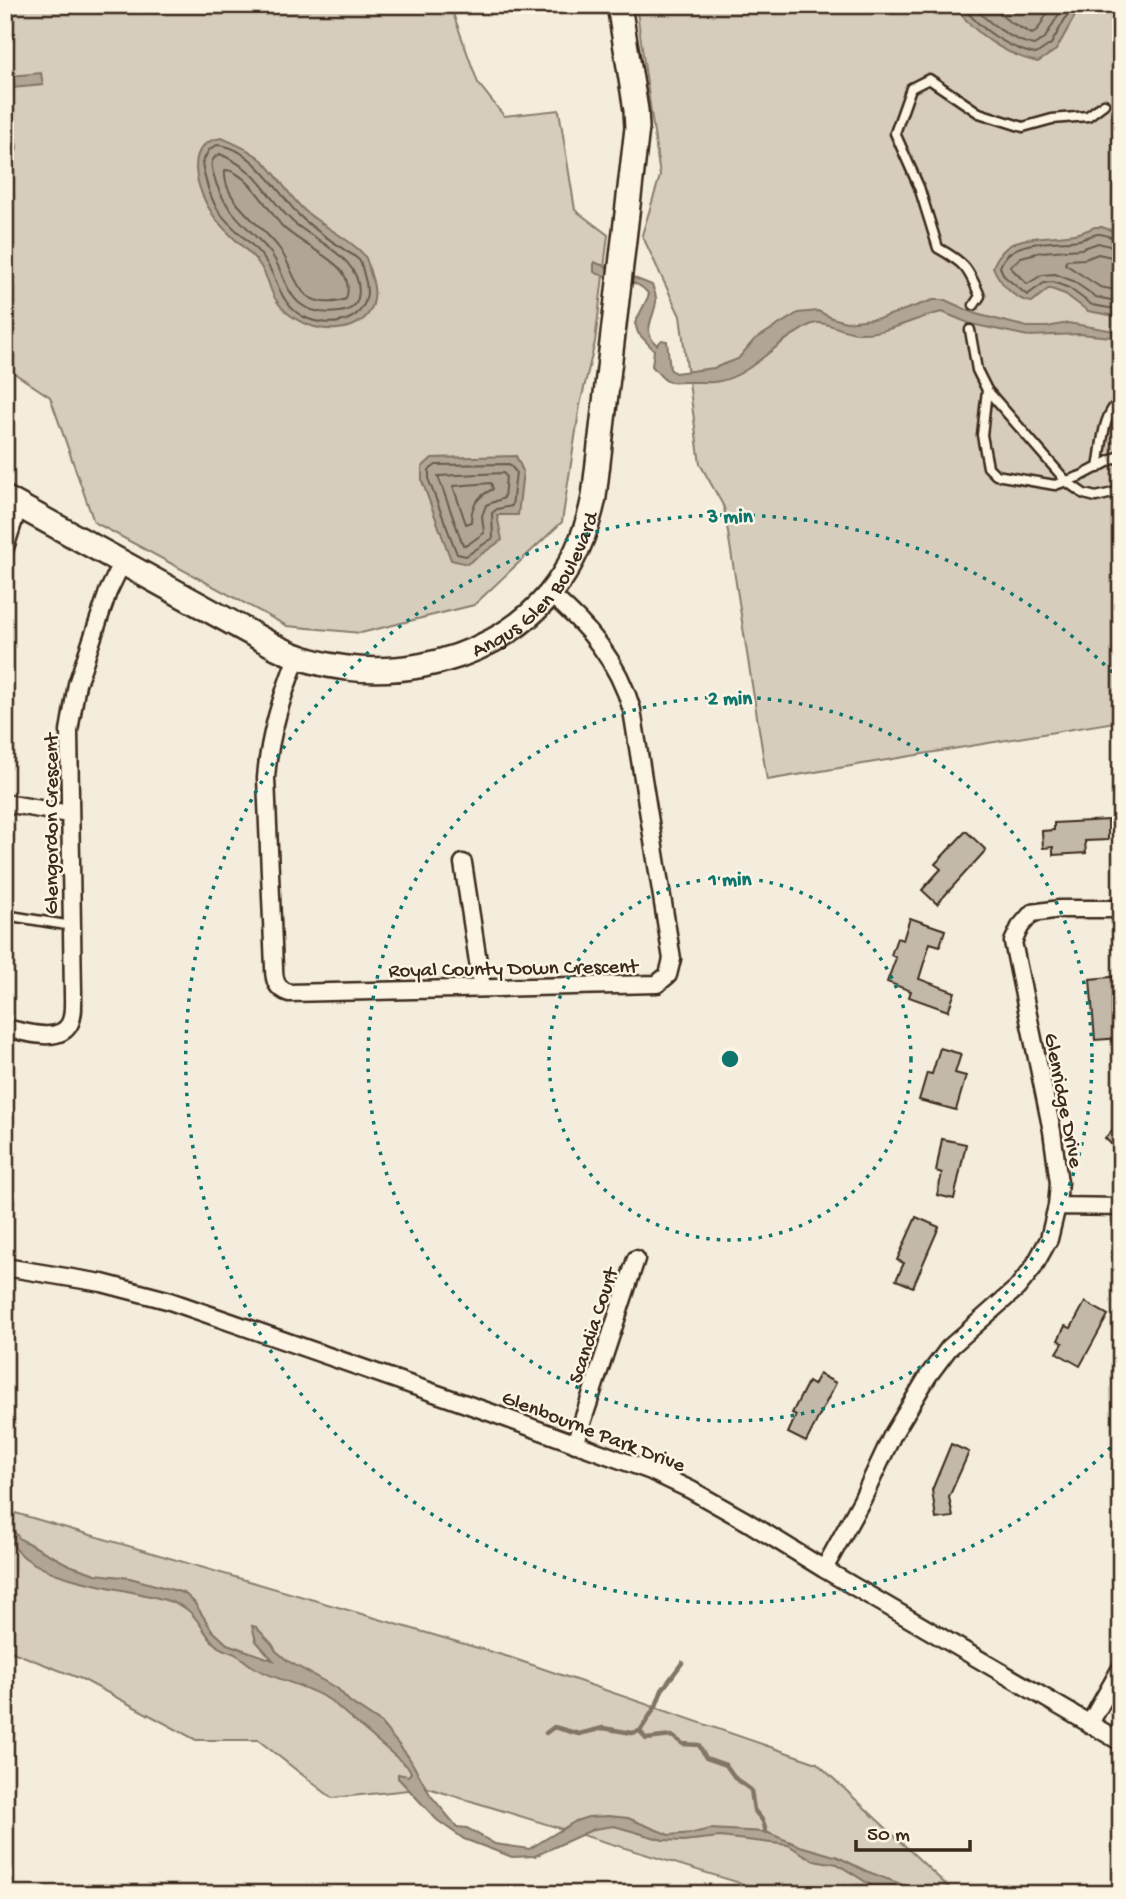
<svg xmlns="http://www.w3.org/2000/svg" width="1126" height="1899" font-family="'Gochi Hand',sans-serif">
  <rect width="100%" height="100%" fill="#f4eddd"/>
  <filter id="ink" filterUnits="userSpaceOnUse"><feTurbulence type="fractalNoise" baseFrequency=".0143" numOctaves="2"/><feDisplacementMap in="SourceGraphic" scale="14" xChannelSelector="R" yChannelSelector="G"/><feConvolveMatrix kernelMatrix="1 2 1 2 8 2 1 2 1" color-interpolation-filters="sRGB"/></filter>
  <g filter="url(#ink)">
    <!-- green -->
    <path fill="#d6cdbd" stroke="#887c6e" stroke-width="2" d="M5 5H450L478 83 504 116 559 110 575 210 608 235 595 342 580 405 562 522 474 605 361 633 287 626 94 522 50 397 5 367V181L17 148 5 81Z
      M636 5H1121V721L767 780 724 507 700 464 680 316 642 235 660 176Z
      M5 1510 509 1657 817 1763 956 1894H776L428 1788 332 1798 258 1740H196L84 1680 5 1649Z"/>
    <!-- water -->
    <path fill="#b0a596" stroke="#817466" stroke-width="2" d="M954 5H1081L1056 50 1038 62C1005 55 973 33 954 5Z
      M41 73 43 85 12 88 11 76Z
      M222 138C238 145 255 152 267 165 280 179 290 197 304 210 320 225 352 240 364 255 368 260 369 269 371 275 394 343 293 346 271 290 268 280 264 270 257 261 243 245 224 232 213 215 197 192 181 143 222 138Z
      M1095 227H1102L1121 234V317L1088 311 1065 294 1051 289H1048L1032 302C1015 301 999 282 993 267 1008 228 1047 241 1079 233 1084 232 1090 229 1095 227Z
      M594 262 652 285C654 290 657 296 656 302 654 319 641 331 657 345L662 340 667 341 670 369 675 373 714 368 738 359 754 340 798 313 818 311 832 318 846 322 881 318 933 300H945L976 314 1027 327H1047L1068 323 1121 332V338L1080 334 1028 336 971 324 942 312C913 318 889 334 859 333 844 333 829 322 817 323 811 323 803 329 798 332 772 346 750 375 720 381 712 383 702 382 693 382 668 381 671 389 652 366L654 350 638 333 635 323 649 295C637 276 612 282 594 272Z
      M516 456 523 471 518 515H497L502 540 467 564 451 560 422 481V467L432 458Z
      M5 1520 20 1539 69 1565 96 1574 130 1578 184 1593 194 1602 212 1630 227 1644 273 1660 256 1641 252 1626 256 1627 272 1644 276 1651 288 1661 338 1689 350 1702 380 1722 408 1756 431 1796 457 1827 467 1828 495 1844 529 1849 576 1821 588 1817 609 1816 628 1818 669 1835 693 1833 710 1829 766 1832 800 1846 838 1857 866 1871 901 1884 908 1894H885L837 1864 813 1860 788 1845 720 1837 683 1841 663 1840 614 1826 594 1829 535 1856 512 1857 464 1839 437 1820 398 1778V1774L408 1776 411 1773 409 1768 331 1701C307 1685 277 1681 253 1667 247 1663 242 1658 235 1654 229 1651 221 1650 216 1645 204 1635 199 1617 185 1608 142 1583 5 1589 5 1520Z"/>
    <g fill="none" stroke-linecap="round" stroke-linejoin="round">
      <!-- shore -->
      <path stroke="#6a5b4e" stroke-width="2" d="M962 5C978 28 1009 49 1036 54L1051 44 1073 5
        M973 5C986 22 1013 41 1034 45L1045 38 1064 5
        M988 5 1010 22 1032 34 1037 31 1052 5
        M217 145C250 146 276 189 296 212 309 227 330 239 346 251 350 253 356 257 359 260 362 264 363 271 364 275 379 318 334 333 302 316 279 303 278 278 264 259 252 242 233 230 220 213 210 199 205 180 202 163L209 150Z
        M220 154C263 173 263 194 293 222 316 242 366 260 358 298 356 308 348 311 339 312 324 314 310 312 299 303 284 290 282 267 270 252 248 226 223 211 214 176 211 166 209 159 220 154Z
        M225 170C246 170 269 211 282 226 296 241 334 258 343 273 348 280 349 291 346 299 334 304 317 304 306 295 293 283 290 262 279 248 263 225 222 202 225 170Z
        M1121 240C1114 239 1107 235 1100 234 1093 233 1086 239 1079 240 1054 244 1010 237 1000 267L1004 276 1027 295 1044 283 1053 282 1069 288 1092 305 1121 310
        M1121 249 1098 243 1081 249 1041 252 1021 257 1010 267 1027 284 1042 275 1055 274 1073 281 1096 297 1121 302
        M1121 259 1098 254 1085 259 1067 260 1065 264 1100 287 1121 291
        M509 464 516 472 512 506 497 509 492 513 493 538 466 556 457 554 429 481V470L436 465Z
        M503 473 506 476 504 498 486 505 482 516 484 533 467 545H463L438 476Z
        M491 483 493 489C478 496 471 505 471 522L466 524 453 486Z"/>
      <!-- stream -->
      <path stroke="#817466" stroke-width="4.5" d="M640 1731 646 1739 672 1736 683 1744 699 1745 706 1758 726 1765 736 1779 751 1790 754 1810 763 1821 766 1832
        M640 1731 656 1706 662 1690 682 1663
        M546 1733 554 1727 579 1734 603 1728 632 1733 640 1731"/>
    </g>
    <!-- building -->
    <path fill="#c3b9aa" stroke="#3b2a1e" stroke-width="2" d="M1108 820V840L1085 841 1086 853 1053 855V847L1043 848 1042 831 1054 830V823Z
      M966 831 986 850 937 904 922 890 941 869 935 864Z
      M910 918 945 930 940 946 930 943 919 979 955 992 948 1011 909 997 911 991 887 982 896 958 891 955 897 938 903 940Z
      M1121 976V1038L1095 1040 1090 979Z
      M940 1048 961 1054 955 1073 966 1076 956 1110 919 1100 927 1073 932 1074Z
      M1121 1121V1154L1105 1138Z
      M942 1139 966 1144 954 1199 937 1195 942 1173 936 1171Z
      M916 1217 939 1227 913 1287 896 1280 904 1263 897 1260Z
      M1085 1302 1108 1315 1080 1366 1057 1353 1063 1343 1058 1340 1065 1326 1071 1328Z
      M819 1374 836 1383 806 1442 788 1433 796 1415 792 1413 808 1382 813 1385Z
      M951 1444 969 1452 949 1497 953 1517 936 1519 932 1490Z"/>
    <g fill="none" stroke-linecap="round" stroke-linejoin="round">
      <defs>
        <path id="lane" d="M974 305 980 296C968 268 965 263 938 248L919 187 895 133 911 88 929 79 979 113 1023 127 1052 119 1088 116 1104 104
          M970 330 977 370 987 390 1067 482 1084 494 1096 497 1121 491
          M987 390 982 435 988 467 996 475 1055 485 1081 476 1121 455
          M1098 468C1102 448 1102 412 1121 401
          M5 561 21 511
          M5 915 72 926"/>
        <path id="street" d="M297 657C282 697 269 735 266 778L274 968C274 981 277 989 289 993L657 984 668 975 672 959 632 710C618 661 588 626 550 594
          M5 803 69 814
          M463 863 482 988
          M5 1028C22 1031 60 1045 70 1023 74 1015 73 1004 73 995L69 731 77 684 108 592 122 563
          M1057 1206 1121 1207
          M5 1267 102 1283 167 1300 489 1412 651 1471 691 1490 746 1521 824 1569 1121 1742
          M575 1444 636 1259
          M824 1569 862 1500 892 1436 928 1376 949 1348 1017 1288 1033 1268 1049 1239 1057 1206 1059 1183 1052 1131 1013 942 1020 927 1032 913 1060 909H1121
          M1089 1725 1121 1668"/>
        <g id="secondary">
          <path id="s1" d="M5 498 276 647C362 691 487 670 550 594 572 566 587 532 594 497L637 128 636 110 619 5"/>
        </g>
      </defs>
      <!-- lane casing -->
      <use href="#lane" stroke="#3b2a1e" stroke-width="13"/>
      <!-- street casing -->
      <use href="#street" stroke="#3b2a1e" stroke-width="21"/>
      <!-- secondary casing -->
      <use href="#secondary" stroke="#3b2a1e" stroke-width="28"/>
      <!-- lane -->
      <use href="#lane" stroke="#fcf5e5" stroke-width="8"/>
      <!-- street -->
      <use href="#street" stroke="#fcf5e5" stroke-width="16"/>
      <!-- secondary -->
      <use href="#secondary" stroke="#fcf5e5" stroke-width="23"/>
    </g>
  </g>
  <!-- distance rings -->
  <g fill="none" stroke="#0f766e" stroke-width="3.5" stroke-dasharray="3.5 7">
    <circle cx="730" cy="1059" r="181"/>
    <circle cx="730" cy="1059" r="362"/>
    <path d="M1118 1440A544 544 0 1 1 1118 678"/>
  </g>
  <g text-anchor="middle" stroke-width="5" stroke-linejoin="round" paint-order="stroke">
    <!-- street labels -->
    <g font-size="21" fill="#3b2a1e" stroke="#fcf5e5">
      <text dy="7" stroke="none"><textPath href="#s1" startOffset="606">Angus Glen Boulevard</textPath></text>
      <text transform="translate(50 824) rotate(-90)" y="7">Glengordon Crescent</text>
      <text transform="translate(513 967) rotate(-1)" y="7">Royal County Down Crescent</text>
      <text transform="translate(1065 1100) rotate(79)" y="7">Glenridge Drive</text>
      <text transform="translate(592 1325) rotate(-72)" y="7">Scandia Court</text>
      <text transform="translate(594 1430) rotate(21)" y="7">Glenbourne Park Drive</text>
    </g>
  </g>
  <circle cx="730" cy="1059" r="10" fill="#0f766e" stroke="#fcf5e5" stroke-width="3.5"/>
  <g font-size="21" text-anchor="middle" font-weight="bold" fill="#0f766e" stroke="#fcf5e5" stroke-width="5" stroke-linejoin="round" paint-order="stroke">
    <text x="730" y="522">3 min</text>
    <text x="730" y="704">2 min</text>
    <text x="730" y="885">1 min</text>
  </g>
  <!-- margin -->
  <rect width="1126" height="1899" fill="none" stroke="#fcf5e5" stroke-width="28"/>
  <rect x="14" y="14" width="1098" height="1871" fill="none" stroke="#3b2a1e" stroke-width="2.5" filter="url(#ink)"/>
  <!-- scale -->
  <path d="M856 1840v10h114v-10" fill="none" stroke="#3b2a1e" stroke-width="3.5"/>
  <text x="867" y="1840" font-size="21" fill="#3b2a1e" stroke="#fcf5e5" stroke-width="5" paint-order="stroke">50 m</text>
</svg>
